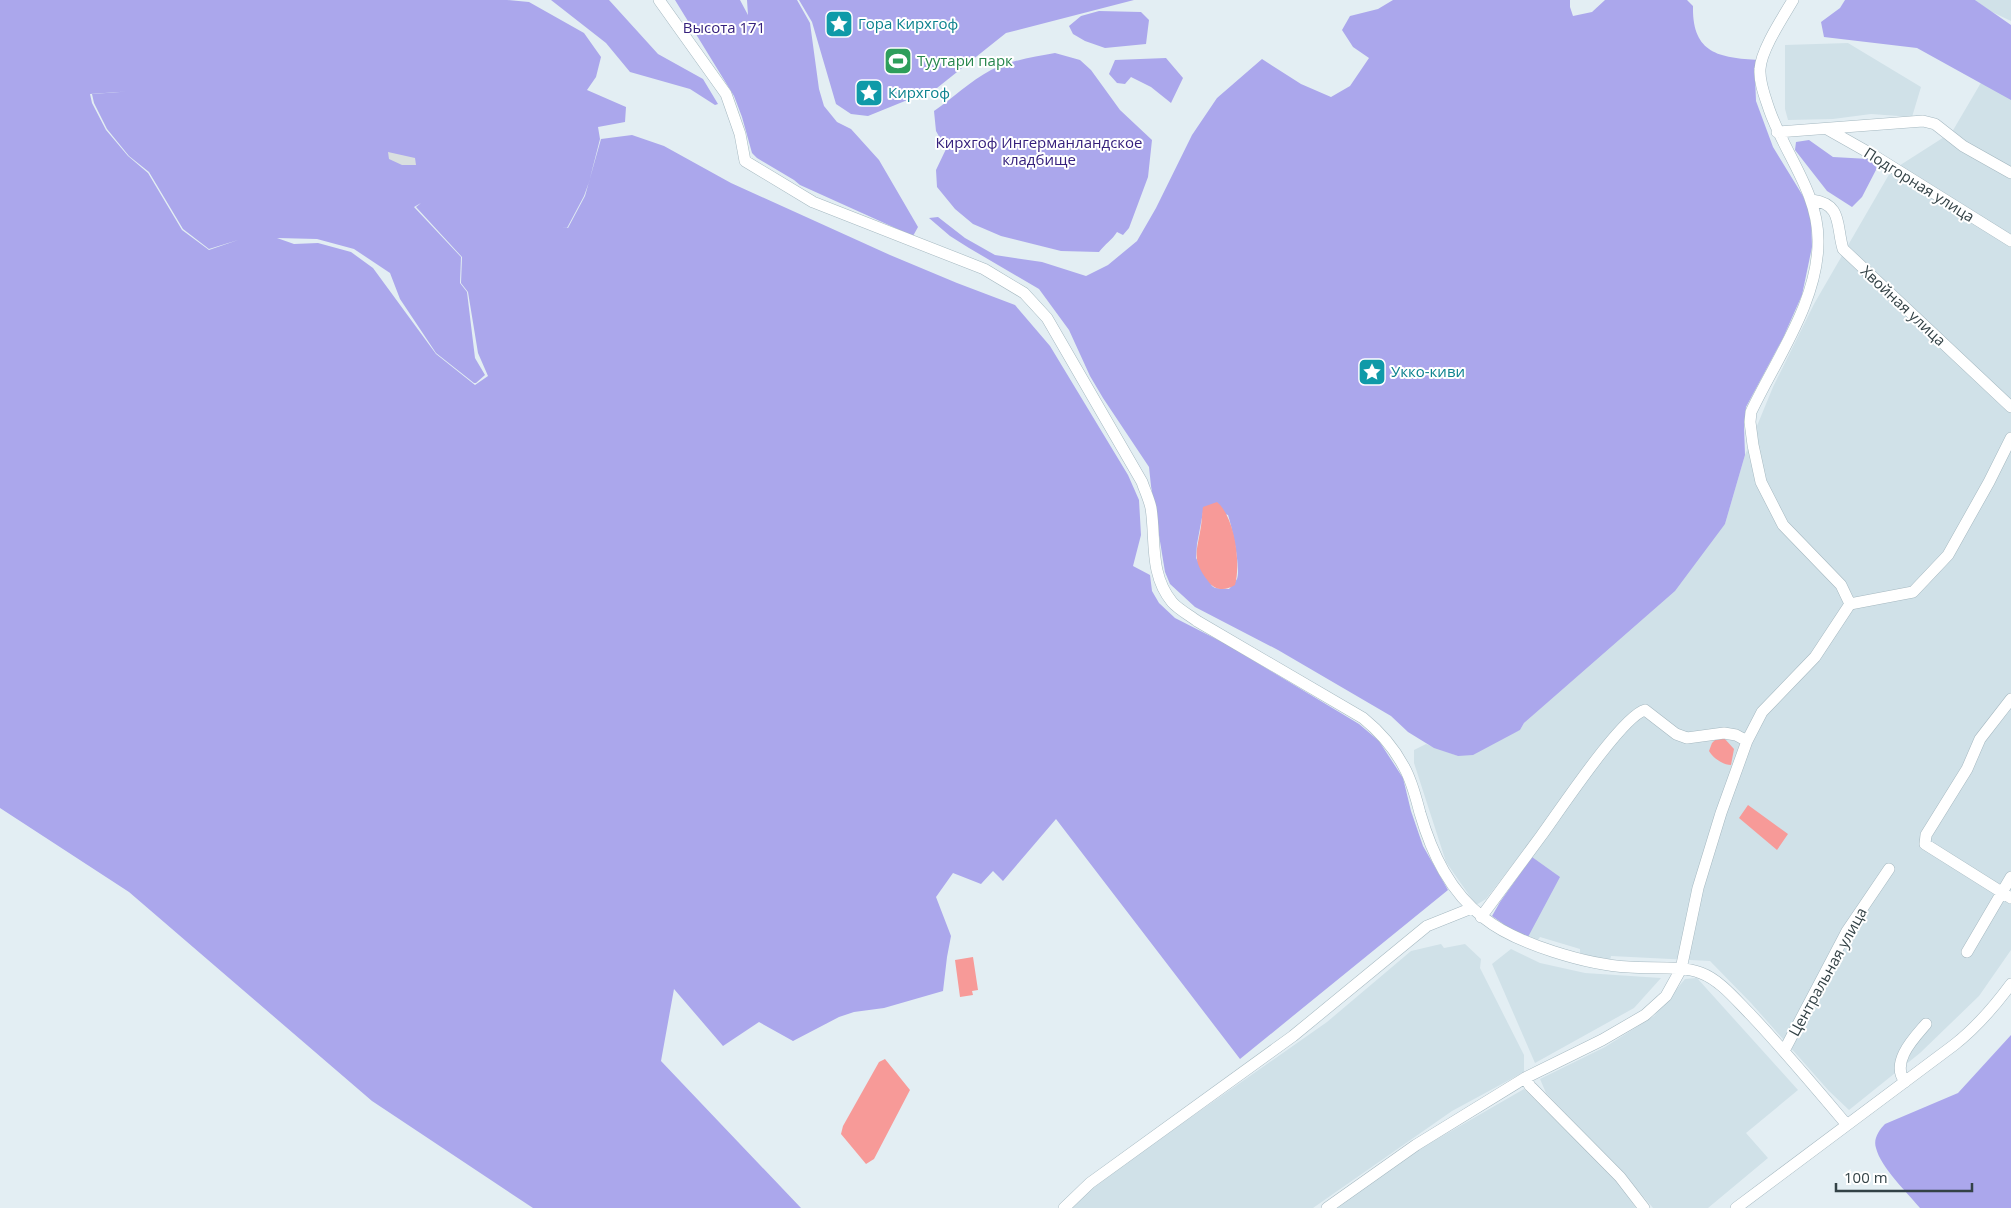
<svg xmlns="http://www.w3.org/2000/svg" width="2011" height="1208" font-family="'Open Sans',sans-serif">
  <rect width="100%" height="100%" fill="#e3eef3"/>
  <!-- residential -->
  <path fill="#d0e1e8" d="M1975 0H2011V21L1990 11Z
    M1848 43 1921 87 1912 117 1871 114 1833 119 1788 120 1785 109V45Z
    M1982 81 2011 98V950L1979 996 1920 1053 1849 1110 1829 1091 1751 1003 1710 961 1611 956 1610 961 1580 953V949L1540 937 1538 940 1528 937 1523 851 1486 899 1476 905 1446 862 1414 763V750L1426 744 1458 756 1520 730 1524 723 1571 681 1725 524 1745 455 1773 387 1814 304 1891 171 1952 132Z
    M1441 944 1444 948 1465 944 1481 959 1480 968 1524 1055V1072L1452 1111 1313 1208H1071L1092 1189 1137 1155 1327 1022 1411 951Z
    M1511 949 1540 963 1585 973 1661 978 1634 1008 1535 1063 1492 964Z
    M1697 978 1798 1090 1746 1133 1768 1158 1708 1208H1653L1623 1173 1546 1093 1540 1079 1605 1047 1654 1016 1685 979Z
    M1524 1089 1618 1181 1636 1208H1335L1420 1149Z"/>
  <!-- green -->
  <path fill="#aba7ec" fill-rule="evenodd" d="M0 0H507L529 2 584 33 601 57 596 77 587 90 626 107 625 122 598 127 600 139 589 182 584 196 567 228 561 227 568 228 585 196 601 139 632 135 664 146 731 183 890 255 957 283 1015 305 1050 346 1128 475 1139 500 1141 535 1133 566 1150 575 1152 591 1159 603 1175 618 1226 644 1359 724 1379 741 1403 778 1411 811 1423 846 1448 890 1240 1059 1056 819 1003 881 993 871 981 884 953 873 936 897 951 936 947 957 943 991 884 1008 854 1012 839 1017 793 1041 759 1022 723 1046 674 989 661 1061 801 1208H533L372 1101 129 892 0 808ZM134 91 92 94 94 103 107 129 129 156 149 172 183 229 209 249 238 240 209 250 182 230 148 173 128 156 106 130 92 103 90 94ZM421 203 416 207 462 257 461 283 468 292 478 353 488 376 475 385 436 354 373 268 351 252 318 243 294 244 277 238 317 239 354 249 390 273 400 299 436 353 474 383H476L485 375 475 358 467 292 460 283 461 257 414 207Z
    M551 0H609L658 54 703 79 718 104 715 105 690 89 630 72 606 43Z
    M675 0H740L748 15 747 0H797L810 23 819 89 824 106 837 122 851 129 879 160 918 227 913 236 800 185 794 180 757 158 752 153 742 117 734 96Z
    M799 0H1134L1006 33 937 88 868 116 851 114 836 104 812 22Z
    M1393 0H1570V7L1573 16 1592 12 1605 0H1687L1693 6C1692 53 1718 58 1759 60L1755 77 1756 101 1773 147 1803 196 1811 215 1812 247 1802 295 1783 338 1746 407 1744 426 1745 455 1725 524 1675 591 1524 723 1520 730 1473 755 1458 756 1434 748 1408 732 1391 716 1278 650 1195 607 1170 584 1165 572 1151 486 1149 467 1103 398 1090 376 1069 330 1039 289 969 248 950 236 929 218 938 217 965 238 995 255 1042 262 1086 276 1108 265 1137 241 1156 208 1192 135 1217 98 1262 59 1301 84 1331 97 1350 86 1369 58 1353 47 1342 30 1350 16 1378 9ZM1204 507 1228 515C1232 527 1241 568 1237 579 1235 582 1232 586 1229 589L1215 588 1212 586 1196 558 1197 544Z
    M1845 0H1975L2011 25V100L1917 48 1824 37 1821 22 1840 8Z
    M1099 11 1141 12 1149 20 1146 44 1105 48 1085 41 1073 34 1069 26 1081 16Z
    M1055 53 1080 60 1091 70 1120 110 1152 140 1148 177 1129 228 1123 235 1117 232C1112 240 1105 244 1099 252L1061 251 1001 236 973 224 955 209 937 187 936 170 946 149 936 131 934 111C953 98 970 81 991 70 1011 60 1034 57 1055 53Z
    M1166 58 1183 78 1171 103 1151 87 1131 77 1125 84 1117 83 1109 74 1115 60Z
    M1809 140 1833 157 1869 159 1877 168 1862 197 1852 207 1827 191 1795 150 1796 142Z
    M1532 857 1560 877 1528 937 1509 928 1492 916 1500 902Z
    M2011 1035V1208H1920C1907 1192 1881 1168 1876 1148 1873 1139 1879 1130 1885 1124L1958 1093Z"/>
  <!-- parking -->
  <path fill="#d9dfe0" d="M388 152 415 158 416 165H402L389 159Z"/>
  <!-- water -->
  <path fill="#f79a98" d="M1217 502C1235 517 1241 564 1235 585 1225 591 1215 591 1208 581 1191 559 1197 552 1201 526 1202 520 1202 513 1203 507Z
    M1717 738H1724L1734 749 1731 765C1723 765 1713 758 1709 751L1712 743Z
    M1748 805 1788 834 1777 850 1739 818Z
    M973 957 978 990 972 991 973 995 960 997 955 960Z
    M885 1059 910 1090 874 1159 866 1164 841 1134 843 1126 879 1062Z"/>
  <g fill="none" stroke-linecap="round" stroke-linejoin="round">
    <defs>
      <path id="minor" d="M659 0 726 94 740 134 745 161 813 202 984 269 1024 293 1047 318 1142 482C1145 491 1149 499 1151 508 1156 540 1149 574 1172 602 1178 609 1189 615 1197 621L1363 718C1379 731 1394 748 1404 767 1412 781 1416 798 1420 813 1432 854 1450 892 1484 918 1516 944 1588 965 1629 967 1652 969 1679 965 1701 973 1720 980 1736 1000 1750 1014 1784 1050 1815 1087 1847 1125
        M1793 0C1783 17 1761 50 1760 69 1759 82 1765 97 1769 109 1784 153 1818 192 1818 240 1819 300 1776 359 1751 412L1750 422 1753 445 1761 482 1783 525 1841 585 1850 604
        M1827 129 1873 155 2011 241
        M1777 132 1923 121 1935 124 1963 146 2011 173
        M1812 200C1843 204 1836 226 1843 249L2011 407
        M2011 699 1980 739 1967 769 1926 835 1925 844 2011 898
        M1481 917C1501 890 1521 863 1541 836 1558 813 1622 716 1645 710L1676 734 1687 738 1724 733 1736 735 1747 741
        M1967 952 2011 877
        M1784 1051 1847 931 1889 869
        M1525 1078 1530 1086 1620 1177 1644 1208
        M1905 1082C1890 1062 1914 1038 1926 1024
        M1064 1208 1090 1183 1293 1036 1427 926 1472 908
        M1327 1208 1416 1145 1525 1078 1602 1040 1645 1015 1666 996 1681 969 1698 888 1721 813 1747 741 1762 712 1815 657 1850 604 1913 592 1948 555 1989 482 2011 438
        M1736 1208 1954 1045C1977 1027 1994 1007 2011 984"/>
    </defs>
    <!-- minor casing -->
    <use href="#minor" stroke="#a5b8c0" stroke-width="12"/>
    <!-- minor -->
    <use href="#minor" stroke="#fff" stroke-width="11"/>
  </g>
  <!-- icons -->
  <defs>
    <symbol id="sight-square" viewBox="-11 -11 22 22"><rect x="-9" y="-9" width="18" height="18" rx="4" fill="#0f9aa8" stroke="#fff"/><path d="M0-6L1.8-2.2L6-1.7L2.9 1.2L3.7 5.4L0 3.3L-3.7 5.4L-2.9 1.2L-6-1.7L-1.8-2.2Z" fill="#fff"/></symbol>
    <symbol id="stadium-square" viewBox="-11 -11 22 22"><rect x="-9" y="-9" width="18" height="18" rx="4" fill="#2e9e5b" stroke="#fff"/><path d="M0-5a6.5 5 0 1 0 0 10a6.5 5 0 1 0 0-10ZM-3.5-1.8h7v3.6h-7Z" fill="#fff"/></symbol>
  </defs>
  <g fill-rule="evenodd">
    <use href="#sight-square" x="823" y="8" width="32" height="32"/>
    <use href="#stadium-square" x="882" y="45" width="32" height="32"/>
    <use href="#sight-square" x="853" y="77" width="32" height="32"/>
    <use href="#sight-square" x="1356" y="356" width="32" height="32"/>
  </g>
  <g text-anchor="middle" stroke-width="4" stroke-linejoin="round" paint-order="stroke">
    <!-- culture labels -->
    <g font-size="15" fill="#0d838f" stroke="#fff" text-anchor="start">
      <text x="858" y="29">Гора Кирхгоф</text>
      <text x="888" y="98">Кирхгоф</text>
      <text x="1391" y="377">Укко-киви</text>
    </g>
    <!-- park labels -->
    <g font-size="15" fill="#36217d" stroke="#fff">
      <text x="724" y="33">Высота 171</text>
      <text x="1039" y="148">Кирхгоф Ингерманландское<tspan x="1039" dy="17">кладбище</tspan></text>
    </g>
    <!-- leisure labels -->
    <g font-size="15" fill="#27864d" stroke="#fff" text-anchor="start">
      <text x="917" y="66">Туутари парк</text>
    </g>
    <!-- street labels -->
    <g font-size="15" fill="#334246" stroke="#fff">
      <text transform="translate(1919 185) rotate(32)" y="5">Подгорная улица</text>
      <text transform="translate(1903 306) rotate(43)" y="5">Хвойная улица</text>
      <text transform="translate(1828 972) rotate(-61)" y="5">Центральная улица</text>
    </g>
  </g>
  <!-- scale -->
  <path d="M1836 1183v8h136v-8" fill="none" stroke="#334246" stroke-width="2.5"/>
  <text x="1844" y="1183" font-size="15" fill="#334246" stroke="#ffffff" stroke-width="4" paint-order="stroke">100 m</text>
</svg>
